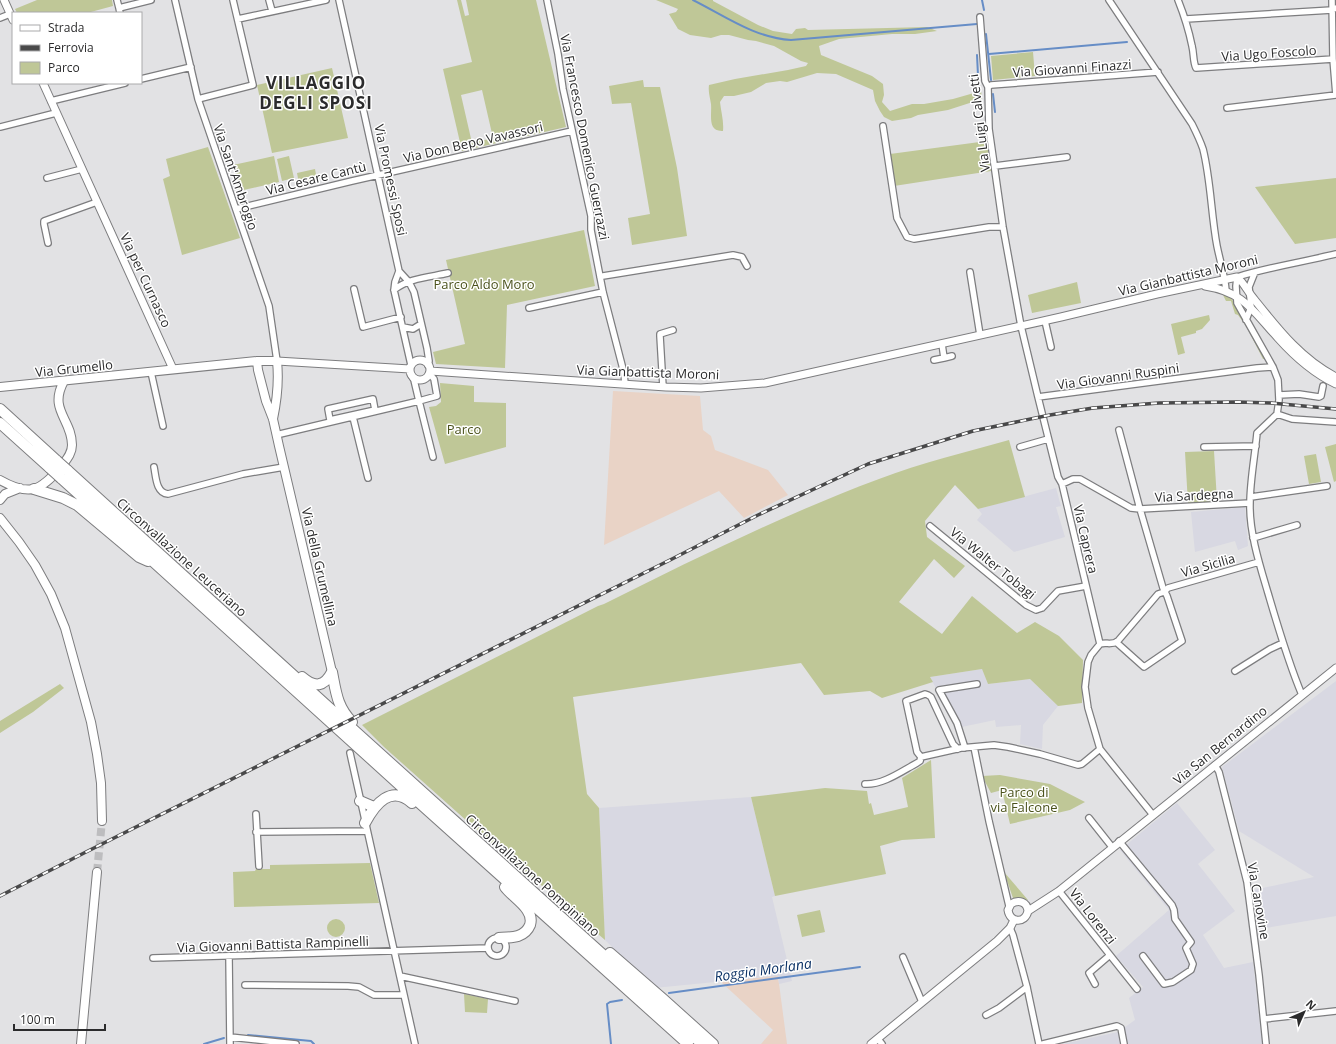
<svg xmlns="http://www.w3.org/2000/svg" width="1336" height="1044" font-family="'Open Sans',sans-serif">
  <rect width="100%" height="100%" fill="#e2e2e4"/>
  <!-- commercial -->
  <path fill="#e9d3c6" d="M613 391 700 396 703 430 711 436 715 450 768 470 788 495 744 518 719 491 604 545Z
    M778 976 787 1044H761L773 1030 720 981Z"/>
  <!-- built -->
  <path fill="#d8d8e2" d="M1056 488 1061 506 1056 507 1065 537 1014 552 977 520 982 514 978 509Z
    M1245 507 1248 546 1238 550 1235 541 1195 552 1191 512Z
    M982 669 988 684 1030 679 1058 706 1043 725 1042 749 1020 744 1021 725 996 727 995 720 957 728 930 677Z
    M1336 681V916L1260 929 1253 890 1314 877 1239 831 1222 767Z
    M751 797 775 896 772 897 792 981 779 984 778 976 654 988 605 940 599 808Z
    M1177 803 1215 850 1198 864 1235 911 1203 935 1224 968 1253 962 1262 1044H1063L1118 1032 1135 1020 1129 998 1143 987 1116 956 1169 910 1120 850Z"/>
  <!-- green -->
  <path fill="#bfc797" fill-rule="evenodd" d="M37 0H112L113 6 87 13H17L15 9Z
    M457 0H461L465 16 469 15 466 0H536L566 127 462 151 443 69 472 62ZM482 90 493 138 472 143 461 95Z
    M656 0H713V1L758 25 773 31 792 34 796 29 805 28 808 30 927 27 937 31 915 34H892L839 39 819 46 821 55 872 76 883 84 884 95 882 102 890 111 912 104H924L953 99 981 91 982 99 948 110 918 115 911 118 892 121 884 117 880 111 875 101 873 90 836 74 817 73 787 82 780 81 766 83 751 92 734 96H724L720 102C721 112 724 121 723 131 707 132 712 115 711 104 710 97 708 92 709 85L735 79 788 70 806 66 808 63 801 61 774 46 756 41 748 40 729 35H721L711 38 690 35 678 29 669 14 676 12 678 9Z
    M1033 52 1035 76 993 80 991 56Z
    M332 68 348 138 272 153 257 85Z
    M643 80 644 87H660L677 168 687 236 632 245 628 218 650 214 631 103 612 104 609 86Z
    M987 141 991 171 894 186 890 154Z
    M208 147 240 238 182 255 163 179 170 176 166 159Z
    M274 156 279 182 239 191 233 165Z
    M289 156 294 178 282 181 277 159Z
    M315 169 317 180 299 184 297 173Z
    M1336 178V238L1295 244 1255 187Z
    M584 230 595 286 507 305 505 368 436 364 433 352 465 344 446 260Z
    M1077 282 1081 303 1032 313 1028 295Z
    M1223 295 1230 297 1233 301 1266 359H1263L1246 326 1238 315 1235 314 1231 301H1226Z
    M1209 315 1210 320 1202 329 1196 331V333L1181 337 1185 353 1178 355 1171 324Z
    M440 383 474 386V402L506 403V447L445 464 429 407 436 406 441 402Z
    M1009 440 1025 497 978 509 955 485 925 521 927 537 965 566 954 578 934 559 899 602 942 634 972 596 1017 633 1035 622 1059 636 1083 660 1082 703 1058 706 1030 679 988 684 982 669 930 677 933 682 882 698 870 691 824 695 801 663 573 697 587 794 599 808 605 940 486 838 384 747 362 725 598 606 604 604C694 559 785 514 879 479 921 463 966 452 1009 440Z
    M1336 444V481L1334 482 1325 447Z
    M1214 451 1217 501 1188 504 1185 452Z
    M1316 454 1321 482 1309 484 1304 456Z
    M60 684 64 688 33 712 0 733V721Z
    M931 760 935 838 902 840 880 846 886 874 775 896 751 797 825 788 867 791 869 804 871 803 874 815 908 807 902 778Z
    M1000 775 1050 784 1085 802 1070 810 1010 824 1002 790 991 793 982 776Z
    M370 863 379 903 234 907 233 872 255 871 256 869H270V865Z
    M1004 872 1028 900 1013 898Z
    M820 910 825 932 802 937 797 915Z
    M327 928a9 9 0 1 1 18 0a9 9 0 1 1-18 0Z
    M464 994 488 999 487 1013 465 1012Z"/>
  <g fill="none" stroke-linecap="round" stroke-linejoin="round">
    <!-- stream -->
    <path stroke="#668dc6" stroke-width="2" d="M693 0C725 16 755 38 791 40L977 24
      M982 0 984 10
      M986 34 991 80
      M989 54 1127 42
      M977 55 979 96
      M993 94 995 112
      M669 993 860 967
      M248 1035 311 1041 314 1044
      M204 1044 224 1038
      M611 1044 607 1004 610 1002 622 1000"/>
    <!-- primary-tunnel -->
    <path stroke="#bdbdbf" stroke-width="8" stroke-dasharray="8 4" stroke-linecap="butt" d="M97 872 102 821"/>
    <defs>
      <path id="street" d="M117 0 119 8
        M175 0 198 99 269 306 277 361
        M269 0 272 11
        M339 0 399 271 409 282 414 292 427 348 429 361 428 365
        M547 0 558 54 563 89 591 216V230L603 292 624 373 625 384
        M1109 0 1192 124C1196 132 1200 140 1203 149 1211 181 1211 214 1217 246 1220 261 1225 276 1226 291
        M1178 0C1184 15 1189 31 1192 46 1194 54 1193 62 1196 68L1333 59
        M1332 0 1333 59 1336 95
        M120 13 119 8 151 0
        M980 17 985 81 988 87 989 129 1003 227 1021 326 1038 397 1257 368 1273 367
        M0 18 10 14
        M238 19 326 0
        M1186 19 1332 10 1336 8
        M141 79 191 67
        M988 87 991 85 1158 72
        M198 99 253 85 233 0
        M51 101 125 83
        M1227 108 1336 95
        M883 126 897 218 907 237 914 239 989 227H1003
        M0 127 56 113
        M995 166 1067 157
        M47 178 82 169
        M236 209 352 181 572 131
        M48 243 44 224V221L97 202
        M399 271 395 282 394 290 411 365
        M970 272 980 335
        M600 277 603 276 733 255 742 257 747 266
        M354 289 363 327 401 317
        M394 290C408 278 431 277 448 273
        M529 308 603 292
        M1246 320 1251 307 1249 287 1255 272
        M1045 321 1051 347
        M403 327 413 329 421 324
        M942 344 944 358 952 356
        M934 360 944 358
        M151 372 163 426
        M411 375 414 380 419 401 437 396 434 379 429 373
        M663 387 660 336V334L673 330
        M1279 395 1299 394 1319 397 1321 396 1323 386
        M1038 397 1058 477 1062 484 1100 644
        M373 399 375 410 330 420 328 409Z
        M1277 414 1292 419 1336 422
        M353 417 368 478
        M1119 430 1140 509 1250 503
        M276 435 419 401 433 457
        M1020 447 1048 439
        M1204 447 1256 446
        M154 467C156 477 156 493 168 494L243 474 284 467
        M1062 484 1073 479H1080L1131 508 1140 509 1163 588 1167 596 1182 641 1144 667 1116 642
        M1251 497 1327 486
        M930 526 1026 605 1036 610 1042 608 1058 591 1086 586
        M1253 538 1297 525
        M1100 644 1091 655 1088 662 1085 687 1088 708 1100 749 1153 815
        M1100 644C1105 642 1111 645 1117 642L1158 594 1164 592 1168 588 1259 562
        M1235 671 1270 649 1283 643
        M1302 695C1288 662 1278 627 1268 593 1260 566 1249 532 1250 503 1250 481 1255 455 1257 433L1277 414 1279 400 1278 380 1273 367 1237 303 1236 286 1237 277C1269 267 1303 262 1336 254
        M974 747 989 821 1009 906
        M965 748 957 723 939 690 977 684
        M350 753 415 1044
        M921 757 961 748 994 745 1008 747 1040 754 1078 765 1082 764 1100 749
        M921 757 917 752 906 701 925 694 928 695 931 697 953 744 958 749
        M1215 765 1219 772 1247 882 1259 975 1266 1044
        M865 784C883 785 902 771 917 763L920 761 921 757
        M256 814 259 866
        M1089 818 1112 847
        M256 832 367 831
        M1119 841 1172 905 1174 910 1175 919 1191 942 1186 948 1193 964 1191 970 1173 982 1164 984 1143 956
        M1059 891 1137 989
        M1010 928 1013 935 1027 987 1039 1044
        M488 947a9 9 0 1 1 18 0a9 9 0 1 1-18 0Z
        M229 956 230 1044
        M903 957 922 1002
        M153 958 488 948
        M400 976 515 1001
        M1095 984 1089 973 1110 955
        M245 985 348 986 359 987 374 995H404
        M986 1015 999 1008 1027 987
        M1264 1019 1336 1011
        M230 1037 296 1044
        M878 1039 882 1044
        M1043 1044 1117 1026 1121 1028 1124 1044"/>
      <path id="secondary" d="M4 0 13 20
        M43 83 173 369
        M1205 286C1244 292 1253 311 1278 338 1295 357 1313 373 1336 384
        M410 370a10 10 0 1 1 20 0a10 10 0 1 1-20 0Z
        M277 361 410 369
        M430 371 666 387 701 388 765 383 1061 317 1157 294 1237 277C1246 285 1247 291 1254 299 1278 329 1301 359 1336 377
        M1028 911C1027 902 1019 899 1011 904L1008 910C1010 923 1025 924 1028 911L1059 891 1336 668
        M871 1044 997 941 1010 928 1014 920"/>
      <path id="primary" d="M257 361 258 370 266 401 273 419 279 446 332 672
        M0 387 257 361H277C279 380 277 400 273 419
        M0 480C30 497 40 491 61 467 66 460 72 454 72 445 72 419 48 410 64 381
        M0 500 5 494 20 488
        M0 518 19 542 35 565 51 594 65 628 91 722 97 754 101 783 102 821
        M81 1044 97 872"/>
      <path id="highway" d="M0 409 57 461
        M0 423 50 468
        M67 470 347 724 702 1044
        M61 478 413 797 688 1044
        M34 489 63 498 77 505 139 557 148 561
        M332 672C336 692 337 707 352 722
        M302 677C315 688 324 687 332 672
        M360 801 374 807
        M365 823C375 804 391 784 412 803
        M499 938C505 937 512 938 518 936 524 934 528 930 530 925 535 909 513 898 505 887
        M610 953 663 999 713 1044"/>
    </defs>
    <!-- street casing -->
    <use href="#street" stroke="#7d7d7f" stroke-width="8"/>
    <!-- secondary casing -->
    <use href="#secondary" stroke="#7d7d7f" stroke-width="9"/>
    <!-- primary casing -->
    <use href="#primary" stroke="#7d7d7f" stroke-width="10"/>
    <!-- highway casing -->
    <use href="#highway" stroke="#7d7d7f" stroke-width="12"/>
    <!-- street -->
    <use href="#street" stroke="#fff" stroke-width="5.5"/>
    <!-- secondary -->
    <use href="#secondary" stroke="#fff" stroke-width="7"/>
    <!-- primary -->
    <use href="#primary" stroke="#fff" stroke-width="8"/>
    <!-- highway -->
    <use href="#highway" stroke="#fff" stroke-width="10"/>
    <defs>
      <path id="rail" d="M0 896 84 853 672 559 758 515 868 464 973 431 1050 415 1093 408 1159 403 1237 402 1271 403 1336 409"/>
    </defs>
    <!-- rail casing -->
    <use href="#rail" stroke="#49494a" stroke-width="3.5"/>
    <!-- rail -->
    <use href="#rail" stroke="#fff" stroke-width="2" stroke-dasharray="6" stroke-linecap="butt"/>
    <defs>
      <path id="highway-bridge" d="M57 461 67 470
        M50 468 61 478"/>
    </defs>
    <!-- highway-bridge casing -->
    <use href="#highway-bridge" stroke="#7d7d7f" stroke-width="12" stroke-linecap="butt"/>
    <!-- highway-bridge -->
    <use href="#highway-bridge" stroke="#fff" stroke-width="10"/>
  </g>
  <g text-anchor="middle" stroke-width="3" stroke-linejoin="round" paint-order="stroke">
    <!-- street labels -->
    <g font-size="13" fill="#2b2b2c" stroke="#fff">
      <text transform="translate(1269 53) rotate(-4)" y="5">Via Ugo Foscolo</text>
      <text transform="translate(1072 68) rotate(-4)" y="5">Via Giovanni Finazzi</text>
      <text transform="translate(979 123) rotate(-97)" y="5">Via Luigi Calvetti</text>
      <text transform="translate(585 137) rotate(79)" y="5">Via Francesco Domenico Guerrazzi</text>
      <text transform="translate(473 142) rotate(-13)" y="5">Via Don Bepo Vavassori</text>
      <text transform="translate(236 177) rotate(71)" y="5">Via Sant'Ambrogio</text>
      <text transform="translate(316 178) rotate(-14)" y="5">Via Cesare Cantù</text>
      <text transform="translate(391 180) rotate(78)" y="5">Via Promessi Sposi</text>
      <text transform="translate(1188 275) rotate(-13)" y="5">Via Gianbattista Moroni</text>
      <text transform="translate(146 280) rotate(65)" y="5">Via per Curnasco</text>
      <text transform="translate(74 368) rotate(-6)" y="5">Via Grumello</text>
      <text transform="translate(648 372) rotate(2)" y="5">Via Gianbattista Moroni</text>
      <text transform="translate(1118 376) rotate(-8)" y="5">Via Giovanni Ruspini</text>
      <text transform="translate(1194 495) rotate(-3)" y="5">Via Sardegna</text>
      <text transform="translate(1086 539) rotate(77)" y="5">Via Caprera</text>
      <text transform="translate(182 557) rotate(42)" y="5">Circonvallazione Leuceriano</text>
      <text transform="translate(993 563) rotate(39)" y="5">Via Walter Tobagi</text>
      <text transform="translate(1208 565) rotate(-16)" y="5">Via Sicilia</text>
      <text transform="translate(320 567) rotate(77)" y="5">Via della Grumellina</text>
      <text transform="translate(1220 745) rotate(-39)" y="5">Via San Bernardino</text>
      <text transform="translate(533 875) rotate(42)" y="5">Circonvallazione Pompiniano</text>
      <text transform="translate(1259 901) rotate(80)" y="5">Via Canovine</text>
      <text transform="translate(1093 916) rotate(52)" y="5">Via Lorenzi</text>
      <text transform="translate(273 944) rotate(-2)" y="5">Via Giovanni Battista Rampinelli</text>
    </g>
    <!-- park labels -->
    <g font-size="13" fill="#4b521c" stroke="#fff">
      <text x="484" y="289">Parco Aldo Moro</text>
      <text x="464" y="434">Parco</text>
      <text x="1024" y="797">Parco di<tspan x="1024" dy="15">via Falcone</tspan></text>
    </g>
    <!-- water labels -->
    <g font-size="14" font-style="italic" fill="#0c3266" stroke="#fff">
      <text transform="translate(763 970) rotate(-8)" y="5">Roggia Morlana</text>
    </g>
    <!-- district labels -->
    <g font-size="17" font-weight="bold" letter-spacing="1" fill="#2b2b2c" stroke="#fff">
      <text x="316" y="89">VILLAGGIO<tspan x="316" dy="20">DEGLI SPOSI</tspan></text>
    </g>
  </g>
  <!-- legend -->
  <rect x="12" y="12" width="130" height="72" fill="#ffffff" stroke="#aaaaab"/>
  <rect x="20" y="25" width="20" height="6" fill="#ffffff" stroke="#aaaaab"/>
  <text x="48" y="32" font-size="12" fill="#2b2b2c">Strada</text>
  <rect x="20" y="45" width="20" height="6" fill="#49494a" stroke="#aaaaab"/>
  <text x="48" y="52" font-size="12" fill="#2b2b2c">Ferrovia</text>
  <rect x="20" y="62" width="20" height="12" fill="#bfc797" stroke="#aaaaab"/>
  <text x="48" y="72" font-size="12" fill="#2b2b2c">Parco</text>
  <!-- north arrow -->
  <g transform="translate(1304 1012) rotate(45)" stroke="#ffffff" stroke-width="3" paint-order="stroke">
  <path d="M0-3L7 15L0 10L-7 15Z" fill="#2b2b2c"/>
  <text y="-6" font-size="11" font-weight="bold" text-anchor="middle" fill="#2b2b2c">N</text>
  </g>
  <!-- scale -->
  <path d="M14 1024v6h91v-6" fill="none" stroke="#2b2b2c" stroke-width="2"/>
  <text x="20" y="1024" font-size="12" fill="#2b2b2c" stroke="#ffffff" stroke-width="3" paint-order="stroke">100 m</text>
</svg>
